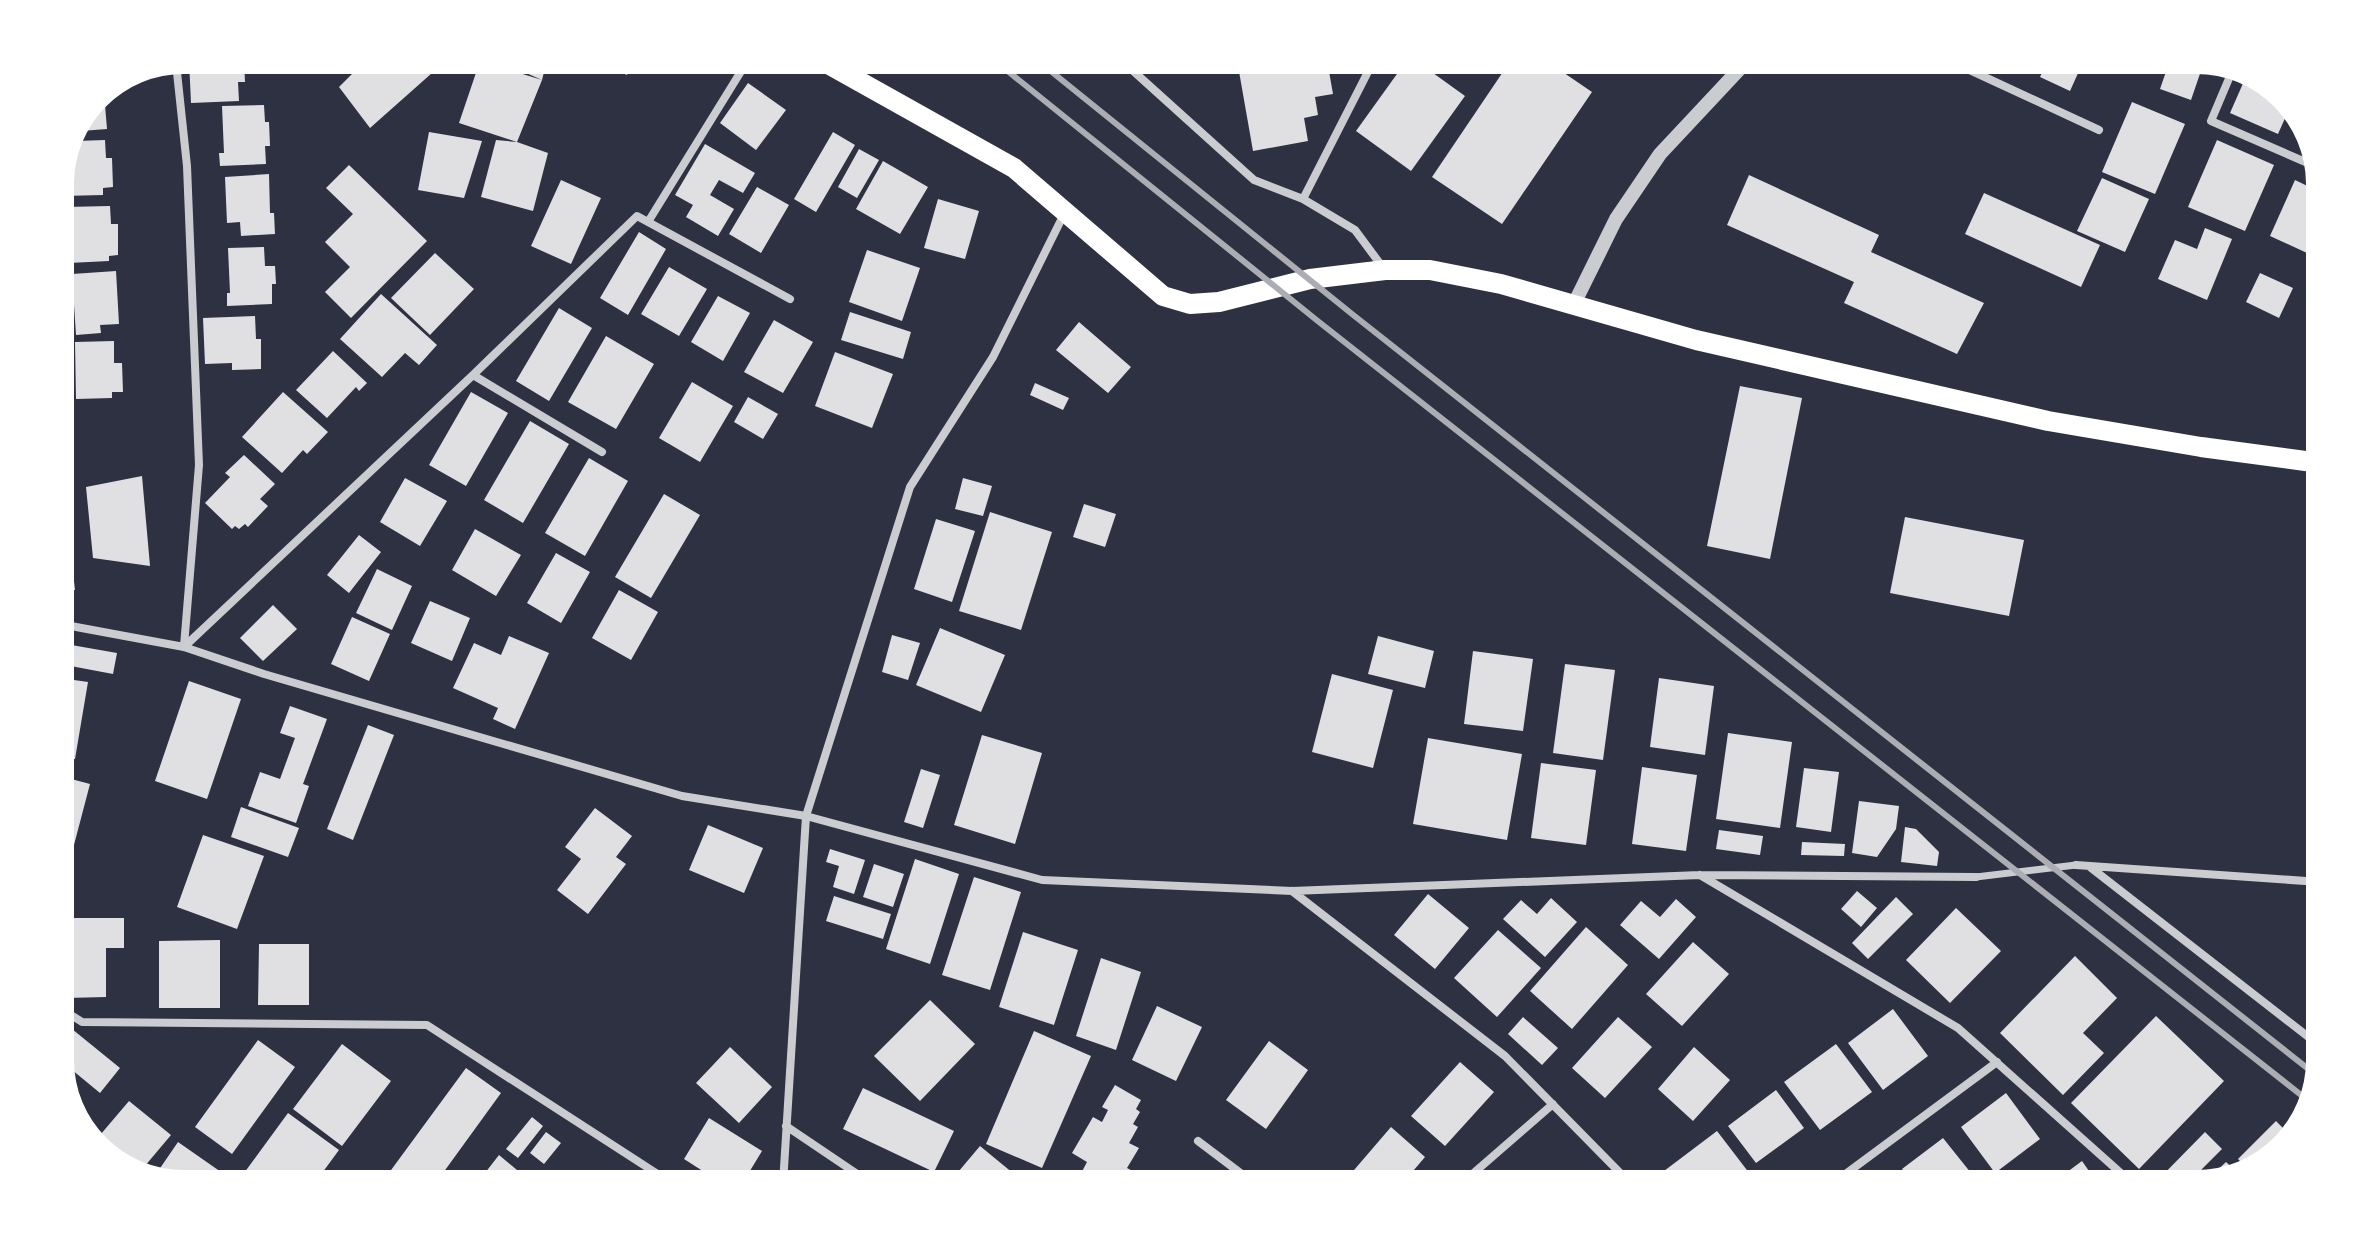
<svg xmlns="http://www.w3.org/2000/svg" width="2380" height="1244" font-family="Lato,sans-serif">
  <rect width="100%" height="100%" fill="#2d3142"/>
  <!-- building -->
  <path fill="#e0e0e3" d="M189 60H244L245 82H238L239 101 191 103Z
    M366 60H419L432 73 370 128 339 87Z
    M497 60H547L542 80Z
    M594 60H634L627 75Z
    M1237 60H1327L1333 94 1315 97 1318 115 1304 118 1308 141 1253 151Z
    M1407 60H1415L1465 96 1411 171 1356 131Z
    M1511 60H1545L1592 92 1502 224 1432 177Z
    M2048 60H2084L2070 91 2040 77Z
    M2170 60 2204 62 2191 100 2160 89Z
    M480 61 542 80 517 142 548 153 533 211 481 197 496 140 517 142 459 123Z
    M2248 72 2290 107 2278 134 2230 113Z
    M748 83 786 110 756 150 720 123Z
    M104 93 107 129 81 131 97 96Z
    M2132 102 2185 124 2155 194 2102 172Z
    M264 105 265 122H269L270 146H265L266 164 220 166 219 153H224L222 106Z
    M429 132 482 141 464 198 418 190Z
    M833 132 855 145 816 212 794 199Z
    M105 140 106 158H112L113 187 103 188V195L62 196V173L76 141Z
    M2217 140 2274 165 2245 231 2188 207Z
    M705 144 755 173 743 193 719 180 710 195 734 209 718 236 686 217 693 205 675 195Z
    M859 149 879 160 857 198 838 187Z
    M883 161 928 187 900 234 856 209Z
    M349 165 427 241 351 318 325 292 350 267 325 242 353 214 326 188Z
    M269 174 270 213H274L275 234 241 236 240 222 227 223 225 177Z
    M1749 175 1879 235 1871 252 1984 303 1957 354 1844 303 1854 282 1727 225Z
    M2102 178 2149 199 2125 252 2077 231Z
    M561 180 601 198 571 264 531 246Z
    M2295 180 2320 192V225L2307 253 2270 236Z
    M757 187 789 205 761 253 729 234Z
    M1984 193 2100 245 2081 287 1965 234Z
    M938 199 979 211 965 259 924 248Z
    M110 206 111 224H118V255L109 256V261L69 263 66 207Z
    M2205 228 2232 239 2207 300 2158 279 2175 240 2197 249Z
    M639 232 666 249 628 315 600 298Z
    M264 247 265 266H275L276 284H272V304L227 306V293H230L228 248Z
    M867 250 920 268 902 321 849 302Z
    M435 253 474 289 430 335 391 298Z
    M669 267 707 289 679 336 641 314Z
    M116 271 119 324 100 325 101 333 76 335 72 274Z
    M2260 273 2293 288 2279 318 2246 302Z
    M381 294 437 345 419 365 405 353 382 377 340 339Z
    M718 296 750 313 723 361 691 342Z
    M559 308 592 328 549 401 516 381Z
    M850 312 911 332 903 359 841 340Z
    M255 316 256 339H261V369L232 370V363L205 364 203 318Z
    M774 320 813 342 783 393 744 372Z
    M1079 322 1131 367 1108 393 1056 350Z
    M606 336 654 364 616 429 568 402Z
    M114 341V363H122L123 392H112V398L76 399 75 342Z
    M333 351 367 383 359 391 356 387 327 418 296 390Z
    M835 352 893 374 872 428 815 406Z
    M692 382 733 406 700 462 659 438Z
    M1035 383 1069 398 1063 410 1030 395Z
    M1740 386 1802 398 1770 559 1707 546Z
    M283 392 328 432 307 454 303 450 282 473 242 437Z
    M471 392 508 413 466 486 429 465Z
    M748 397 778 414 763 439 734 422Z
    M530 421 569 444 523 523 484 500Z
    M244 455 275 484 260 499 268 506 248 527 245 524 239 529 235 526 232 529 205 503 230 477 225 473Z
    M589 458 628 481 585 556 545 533Z
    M142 476 150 566 93 558 86 487Z
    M405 478 447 501 420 546 380 522Z
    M963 478 992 486 983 516 955 509Z
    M664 494 700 515 651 598 615 577Z
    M1084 504 1116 514 1105 547 1073 537Z
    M990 512 1052 532 1021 630 959 611Z
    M1905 517 2024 540 2009 616 1890 593Z
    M936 519 975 531 952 602 914 589Z
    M68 528 75 590 60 592V529Z
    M475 529 521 555 496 596 452 570Z
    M359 535 381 552 349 593 327 575Z
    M556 553 590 572 561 623 527 603Z
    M377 569 412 586 392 630 356 613Z
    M619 590 658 612 631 660 592 638Z
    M430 601 470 618 452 661 411 643Z
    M273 605 297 629 263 661 240 638Z
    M352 617 390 634 369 681 331 664Z
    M940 628 1005 655 981 712 916 685Z
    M892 635 920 643 908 680 882 672Z
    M509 636 549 653 515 729 493 719 498 708 453 688 474 643 501 655Z
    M1378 636 1434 651 1425 688 1368 674Z
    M60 643 117 653 113 674 60 664Z
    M1473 651 1533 659 1523 731 1464 724Z
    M1565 664 1615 670 1603 760 1553 753Z
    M1332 674 1393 690 1373 768 1312 752Z
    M60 678 88 682 75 759 60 757Z
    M1659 678 1714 686 1705 755 1650 747Z
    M189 681 241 699 207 799 155 781Z
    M290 706 327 719 303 784 309 786 296 823 248 806 260 772 280 779 295 738 280 733Z
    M368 725 394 735 353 840 327 829Z
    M1728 733 1792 742 1780 828 1716 819Z
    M982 735 1042 753 1015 844 954 825Z
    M1428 738 1522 754 1507 840 1413 824Z
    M1541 763 1596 770 1586 845 1531 838Z
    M1642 767 1697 775 1686 851 1632 844Z
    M1804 768 1839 772 1831 832 1796 827Z
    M921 769 940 775 923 828 904 822Z
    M60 776 90 784 69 864 60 862Z
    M1859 801 1899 806 1896 829 1877 857 1852 853Z
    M241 807 299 828 288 857 231 837Z
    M595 808 632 836 616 857 626 864 588 914 557 890 581 859 565 847Z
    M708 825 763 848 744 893 689 870Z
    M1905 827 1916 829 1939 852 1937 866 1901 862Z
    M1719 830 1763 836 1760 855 1716 849Z
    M203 835 264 856 237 929 177 907Z
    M1802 842 1845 844 1844 856 1801 855Z
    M830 849 865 860 854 894 833 887 839 866 826 862Z
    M915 859 959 874 930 964 886 949Z
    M874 864 904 874 893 907 863 897Z
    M974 877 1021 892 990 990 942 975Z
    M1857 891 1877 908 1861 927 1841 909Z
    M1428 894 1469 928 1435 969 1394 935Z
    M834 896 891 914 883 939 826 921Z
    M1896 897 1913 914 1868 959 1852 943Z
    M1551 898 1577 922 1545 957 1503 919 1521 900 1537 914Z
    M1676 899 1696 917 1659 959 1620 925 1641 901 1660 917Z
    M1956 908 2001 951 1950 1003 1906 960Z
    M66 918H124V948H106V997L66 998Z
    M1586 927 1628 965 1572 1029 1530 991Z
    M1498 930 1541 968 1497 1017 1454 978Z
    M1023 932 1078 950 1054 1025 999 1007Z
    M220 940V1008H159V941Z
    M1693 942 1729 974 1682 1026 1646 994Z
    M259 944H309V1005H258Z
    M2075 956 2117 998 2083 1033 2104 1053 2063 1095 2000 1033Z
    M1101 958 1141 972 1116 1050 1076 1036Z
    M930 1000 975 1044 920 1101 874 1056Z
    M1157 1006 1202 1027 1176 1081 1132 1060Z
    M1893 1009 1928 1056 1883 1090 1848 1043Z
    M2156 1016 2224 1081 2139 1169 2071 1103Z
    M1523 1017 1558 1048 1542 1065 1508 1034Z
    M1618 1017 1652 1047 1605 1098 1572 1068Z
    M72 1029 120 1068 100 1093 60 1060V1043Z
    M1034 1031 1091 1056 1042 1168 986 1144Z
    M258 1040 295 1067 232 1154 195 1127Z
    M1269 1041 1308 1070 1266 1129 1226 1100Z
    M342 1044 391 1081 342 1146 293 1109Z
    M1836 1044 1872 1092 1820 1130 1784 1082Z
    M730 1047 772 1087 739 1123 696 1083Z
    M1694 1047 1730 1080 1693 1121 1658 1089Z
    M1460 1062 1494 1092 1445 1146 1411 1116Z
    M466 1068 501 1093 435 1184H387L383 1181Z
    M1115 1085 1141 1100 1136 1109 1140 1112 1133 1124 1138 1127 1129 1143 1139 1148 1127 1168 1147 1179 1144 1184H1082L1077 1181 1087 1162 1072 1153 1093 1117 1102 1122 1108 1110 1102 1107Z
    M863 1088 954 1131 934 1172 843 1129Z
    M1776 1090 1804 1128 1756 1163 1728 1126Z
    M2006 1093 2040 1139 1995 1173 1961 1127Z
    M129 1101 171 1135 139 1173 129 1171 95 1141Z
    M288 1113 339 1150 314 1184H236Z
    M532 1117 543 1126 518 1158 506 1149Z
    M709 1118 762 1151 742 1184H723L684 1159Z
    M2276 1121 2289 1134 2259 1167 2249 1170 2238 1159Z
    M1391 1127 1425 1157 1402 1184H1342Z
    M1717 1131 1753 1178 1745 1184H1674L1664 1171Z
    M546 1132 561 1143 544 1164 530 1153Z
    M2205 1132 2222 1149 2187 1184H2154Z
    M1943 1138 1975 1178 1967 1184H1913L1902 1169Z
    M178 1142 221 1172 213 1184H184L154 1177Z
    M980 1146 1020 1179 1016 1184H948Z
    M499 1155 529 1180 525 1184H481L478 1182Z
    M2082 1161 2098 1184H2051Z
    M2226 1162 2238 1173 2206 1181Z"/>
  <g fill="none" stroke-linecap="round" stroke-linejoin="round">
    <!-- pedestrian -->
    <path stroke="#caccd0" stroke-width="7" d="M1976 877 2076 865"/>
    <!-- minor -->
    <path stroke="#caccd0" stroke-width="8" d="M1121 60 1254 180 1303 199 1355 230 1384 269
      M1948 60 2099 130
      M176 63 187 166 199 465 184 646
      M2233 69 2211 121 2317 167
      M1303 199 1374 60
      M648 222 748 60
      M473 375 602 452
      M60 624 184 647 264 674 682 796 806 816 1042 880 1292 891 1700 875 1976 877
      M184 647 473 375 637 216 790 299
      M2076 865 2320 882
      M2090 867 2320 1046
      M1700 875 1958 1028 2133 1184
      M1292 891 1505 1056 1631 1184
      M60 1008 82 1022 427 1025 673 1184
      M786 1126 872 1184
      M1198 1141 1255 1184
      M783 1184 806 816 910 487 993 357 1064 214
      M1461 1184 1553 1104
      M1832 1184 1997 1062"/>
    <!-- tertiary -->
    <path stroke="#caccd0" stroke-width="14" d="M1574 304 1616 219 1660 154 1748 60"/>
    <!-- primary -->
    <path stroke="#fff" stroke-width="20" d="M821 60 1014 168 1163 296 1190 304 1219 302 1310 279 1385 270H1430L1501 284 1696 340 2048 421 2201 447 2320 463"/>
    <!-- rail -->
    <path stroke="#abadb3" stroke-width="6" d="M994 60 1319 322 2310 1102
      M1037 60 1352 314 2316 1075"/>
  </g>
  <!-- crop -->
  <path d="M0 0H2380V1244H0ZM184 74H2196A110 110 0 0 1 2306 184V1060A110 110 0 0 1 2196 1170H184A110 110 0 0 1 74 1060V184A110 110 0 0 1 184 74Z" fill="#fff" fill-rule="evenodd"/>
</svg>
